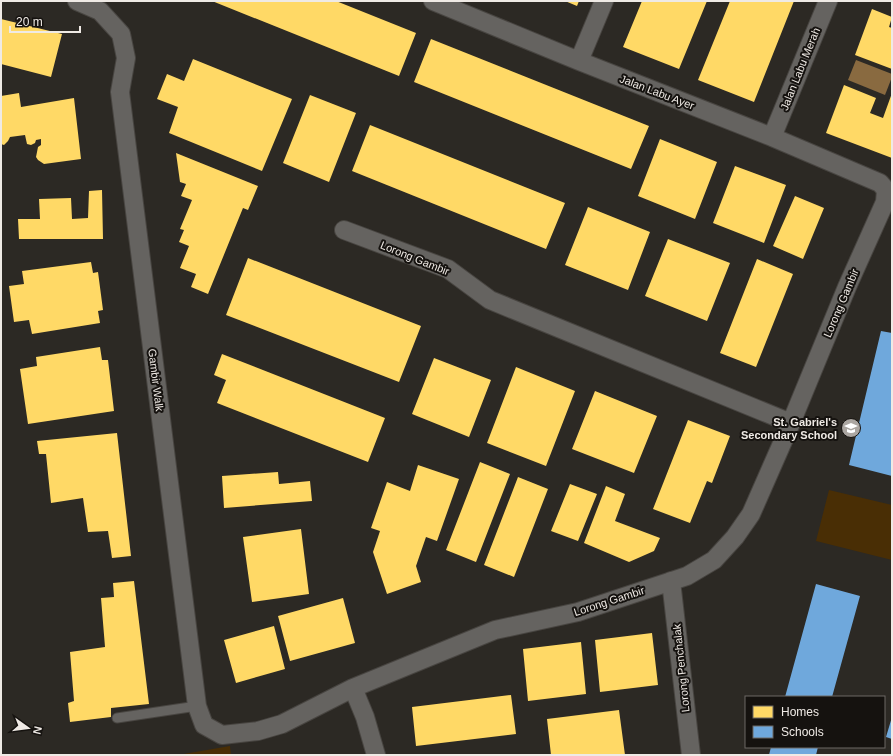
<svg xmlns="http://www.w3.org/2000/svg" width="893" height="756" font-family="Helvetica,sans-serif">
  <rect width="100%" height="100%" fill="#2c2924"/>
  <!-- green -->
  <path fill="#492e05" d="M829 490 892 505V560L816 541Z
    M230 746 231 755H178Z"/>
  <!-- water -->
  <path fill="#896a40" d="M856 60 892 74V77L885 95 848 80Z"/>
  <!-- homes -->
  <path fill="#ffd966" d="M212 1H336L416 33 399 76Z
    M565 1H579L577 6Z
    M642 1H707L679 69 623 47Z
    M730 1H794L754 102 698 80Z
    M872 9 892 17 889 27 892 28V69L855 55Z
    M1 19 62 34 51 77 1 64Z
    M431 39 649 126 631 169 414 82Z
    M193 59 292 99 262 171 169 133 178 107 157 99 167 74 184 81Z
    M844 85 876 98 870 113 883 118 892 93V158L826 133Z
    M19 93 21 107 74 98 81 159 44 164 38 160 36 157 38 147 41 145V139L36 140 35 143 31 145 27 144 25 135 10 137 8 141 4 145 1 144V96Z
    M310 95 356 113 329 182 283 163Z
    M370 125 565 203 546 249 352 171Z
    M660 139 717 162 695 219 638 196Z
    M176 153 258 186 248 210 243 208 208 294 191 287 196 274 180 268 189 246 179 242 184 230 180 229 192 200 181 196 186 184 180 182Z
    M735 166 786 185 764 243 713 223Z
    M102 190 103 239H19L18 219H40L39 199 71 198 72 219 88 218 89 191Z
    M795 196 824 208 803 259 773 246Z
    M588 207 650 232 628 290 565 265Z
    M668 239 730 263 707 321 645 296Z
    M248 258 421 326 399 382 226 315Z
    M757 259 793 274 756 367 720 353Z
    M91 262 93 273 98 272 103 310 98 311 100 323 32 334 29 320 14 322 9 286 24 284 22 271Z
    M100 347 102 360H108L114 411 28 424 20 369 37 366 36 357Z
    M222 354 385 418 368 462 217 403 226 380 214 375Z
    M434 358 491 380 469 437 412 414Z
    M516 367 575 391 546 466 487 443Z
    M595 391 657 416 634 473 572 449Z
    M688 420 730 436 712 483 707 481 690 523 653 509Z
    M117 433 131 556 112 558 108 531 88 532 83 498 51 503 46 454H39L37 441Z
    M480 462 510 474 476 562 446 550Z
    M418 465 459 479 437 541 426 537 416 566 421 582 387 594 373 552 380 531 371 528 387 482 410 491Z
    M278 472 279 484 310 481 312 501 224 508 222 476Z
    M518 477 548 489 514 577 484 565Z
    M570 484 597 494 578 541 551 531Z
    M606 486 625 494 615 521 660 538 654 551 629 562 584 543Z
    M301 529 309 594 252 602 243 537Z
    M134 581 149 704 111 708V717L70 722 68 703 74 701 70 652 105 647 101 598 114 597 113 583Z
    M343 598 355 643 290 661 278 616Z
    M274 626 285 669 236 683 224 640Z
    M652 633 658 685 600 692 595 640Z
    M581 642 586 694 528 701 523 649Z
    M511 695 516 734 416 746 412 707Z
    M619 710 625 755H551L547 719Z"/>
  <!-- schools -->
  <path fill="#6fa8dc" d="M881 331 892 333V476L849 465Z
    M816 584 860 596 832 697H785Z
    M892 717V739L886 737Z
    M771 747H818L816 755H769Z"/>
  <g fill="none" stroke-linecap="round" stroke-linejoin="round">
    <defs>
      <path id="service" d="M117 718 197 706"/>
      <path id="minor" d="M77 1 100 11 121 34 126 58 120 92 197 706 204 725 222 735 258 731 282 724 353 688 495 630 578 612 687 576 714 560 735 537 751 514 791 423 847 287 885 202 886 190 880 183 772 137 579 61 433 1
        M579 61 604 1
        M772 137 828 1
        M344 230 448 269 490 300 791 423
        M671 581 691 755
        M353 688 365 717 376 755"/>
    </defs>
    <!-- service casing -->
    <use href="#service" stroke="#484541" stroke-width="11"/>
    <!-- minor casing -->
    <use href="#minor" stroke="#484541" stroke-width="20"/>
    <!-- service -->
    <use href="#service" stroke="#656360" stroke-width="9"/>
    <!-- minor -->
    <use href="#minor" stroke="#656360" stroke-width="18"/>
  </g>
  <!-- icons -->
  <defs>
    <symbol id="school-disc" viewBox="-11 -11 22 22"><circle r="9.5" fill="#aba6a1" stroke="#15120f"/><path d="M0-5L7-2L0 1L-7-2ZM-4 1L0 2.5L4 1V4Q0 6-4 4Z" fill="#fff"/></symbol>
  </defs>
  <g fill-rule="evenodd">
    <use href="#school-disc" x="840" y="417" width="22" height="22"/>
  </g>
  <g text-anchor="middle" stroke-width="4" stroke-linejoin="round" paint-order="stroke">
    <!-- street labels -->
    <g font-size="11" fill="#efeae5" stroke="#15120f">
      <text transform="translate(800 69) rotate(-68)" y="4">Jalan Labu Merah</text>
      <text transform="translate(657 92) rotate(21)" y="4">Jalan Labu Ayer</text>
      <text transform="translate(415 258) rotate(22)" y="4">Lorong Gambir</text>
      <text transform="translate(841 303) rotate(-67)" y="4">Lorong Gambir</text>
      <text transform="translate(156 380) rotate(83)" y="4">Gambir Walk</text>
      <text transform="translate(609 601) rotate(-18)" y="4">Lorong Gambir</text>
      <text transform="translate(681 668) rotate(-96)" y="4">Lorong Penchalak</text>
    </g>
    <!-- poi labels -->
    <g font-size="11" font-weight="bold" fill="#efeae5" stroke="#15120f" text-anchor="end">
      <text x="837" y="426">St. Gabriel's<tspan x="837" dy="13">Secondary School</tspan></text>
    </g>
  </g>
  <!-- border -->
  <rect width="893" height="756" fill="none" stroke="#efeae5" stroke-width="4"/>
  <!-- legend -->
  <rect x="745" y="696" width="140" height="52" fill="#15120f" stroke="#6c6865"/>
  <rect x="753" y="706" width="20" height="12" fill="#ffd966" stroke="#6c6865"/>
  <text x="781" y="716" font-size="12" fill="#efeae5">Homes</text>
  <rect x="753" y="726" width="20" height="12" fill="#6fa8dc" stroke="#6c6865"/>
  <text x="781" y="736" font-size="12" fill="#efeae5">Schools</text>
  <!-- north arrow -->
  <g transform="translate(28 728) rotate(104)" stroke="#15120f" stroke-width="3" paint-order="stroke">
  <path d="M0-3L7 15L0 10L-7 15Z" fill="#efeae5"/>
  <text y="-6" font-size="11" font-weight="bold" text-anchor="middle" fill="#efeae5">N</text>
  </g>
  <!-- scale -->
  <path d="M10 26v6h70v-6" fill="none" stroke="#efeae5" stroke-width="2"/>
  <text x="16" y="26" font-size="12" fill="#efeae5" stroke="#15120f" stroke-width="3" paint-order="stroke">20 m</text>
</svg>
